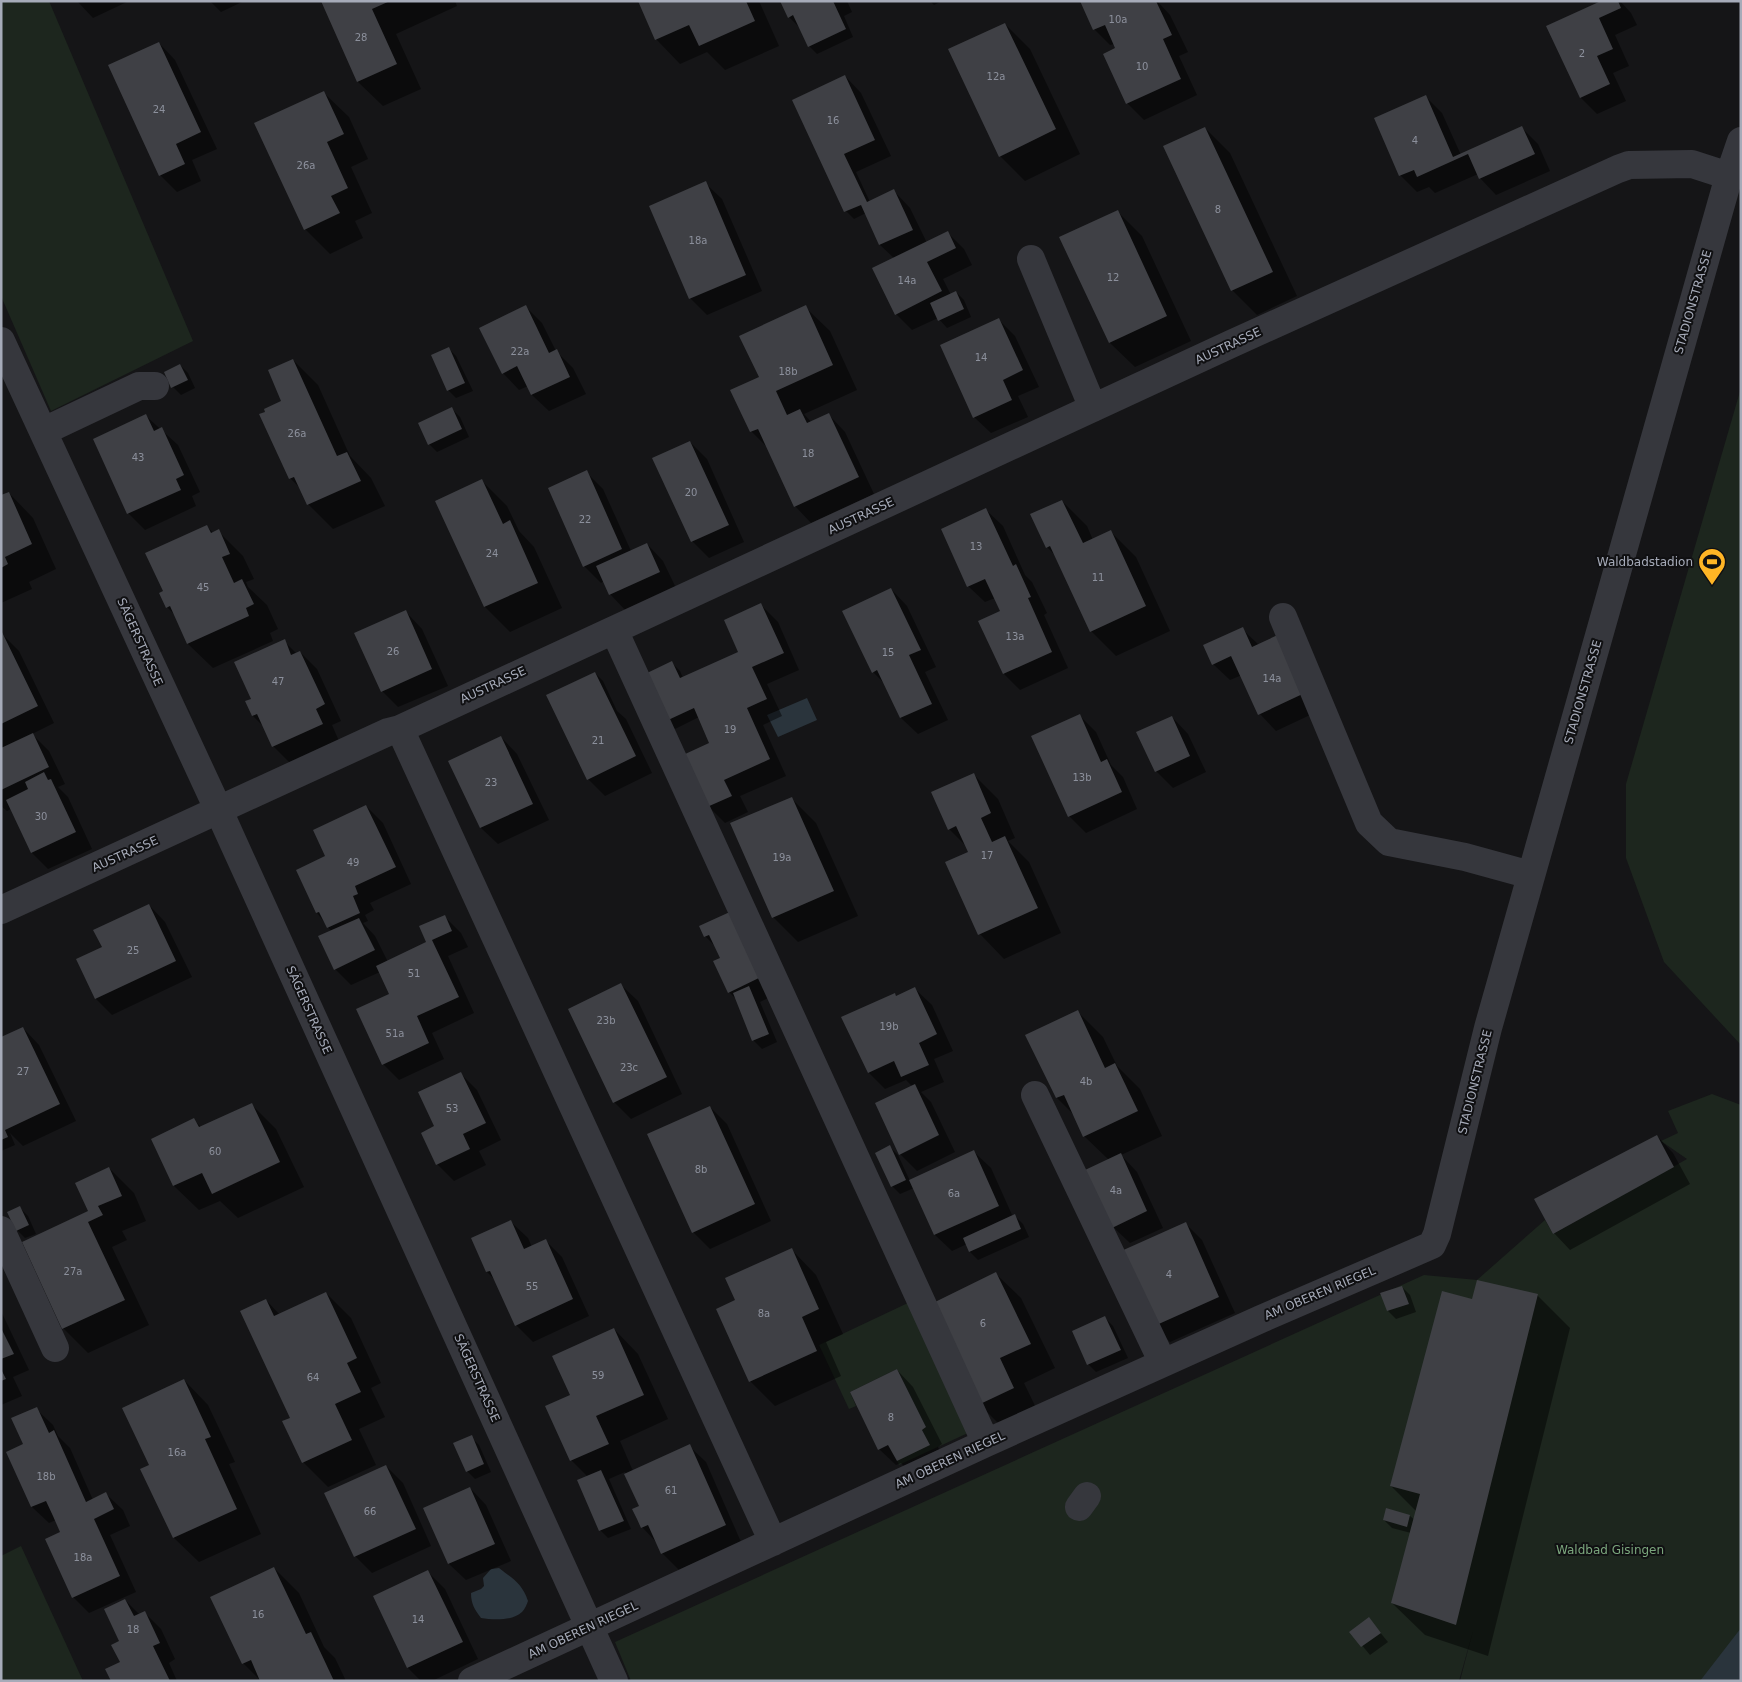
<svg xmlns="http://www.w3.org/2000/svg" width="1742" height="1682" font-family="'DejaVu Sans',sans-serif">
  <rect width="100%" height="100%" fill="#151517"/>
  <!-- green -->
  <path fill="#1d261e" d="M1 1H49L193 341 51 411 1 296Z
    M1741 388V1045L1664 962 1626 858V784Z
    M1712 1094 1741 1105V1681H1460L1473 1631 1459 1681H631L615 1642 1424 1275 1477 1280 1545 1220 1553 1234 1687 1159 1661 1141 1678 1133 1668 1111Z
    M910 1302 970 1432 899 1465 897 1461 929 1444 922 1430 926 1427 897 1369 850 1392 856 1406 849 1409 819 1345Z
    M21 1546 83 1681H1V1556Z"/>
  <!-- water -->
  <path fill="#2a343c" d="M807 698 817 720 778 737 767 715Z
    M499 1568C513 1579 522 1583 528 1601 527 1604 525 1609 522 1612 513 1621 493 1620 481 1618 475 1610 471 1604 471 1593L481 1589 484 1586 483 1578 491 1569Z
    M1741 1628V1681H1700Z"/>
  <!-- shadow -->
  <path fill="#0007" d="M77 1H129L93 18Z
    M210 1H244L221 12Z
    M322 1H455L457 6 396 34 421 89 383 106 358 82Z
    M639 1H759L779 46 725 70 707 52 680 64 656 39Z
    M781 1H847L852 12 844 16 853 37 817 54 809 46 801 29 789 17Z
    M930 1H942L934 5Z
    M1081 1H1157L1170 15 1188 52 1179 56 1197 95 1144 120 1127 103 1117 49 1115 44 1110 45 1094 29Z
    M1604 1H1620L1631 13 1637 25 1615 35 1629 66 1613 73 1626 101 1597 114 1581 98 1548 26Z
    M1005 24 1030 49 1080 154 1025 181 1000 156Z
    M159 43 175 60 217 149 192 160 201 181 177 192 160 175Z
    M845 76 861 93 891 156 856 172 870 202 894 191 910 208 927 243 948 233 964 249 972 265 943 279 951 295 956 292 964 300 971 317 947 328 938 318 912 330 896 314 895 259 880 245 866 213 854 219 846 211 793 100Z
    M324 93 349 117 368 159 351 167 372 213 355 221 363 238 330 254 305 229Z
    M1425 96 1442 113 1461 155 1522 128 1538 144 1550 171 1496 195 1480 178 1478 174 1435 193 1429 187 1417 192 1400 175Z
    M1205 128 1230 153 1297 296 1257 315 1232 290Z
    M705 183 722 199 762 291 707 315 690 298Z
    M1117 211 1142 236 1191 341 1135 367 1110 343 1061 238Z
    M526 307 542 323 556 351 573 368 586 394 549 411 532 395 528 386 519 390 503 373Z
    M805 307 830 331 857 390 804 414 812 423 829 415 845 432 874 494 811 523 795 506 768 448 751 431 760 377Z
    M998 319 1015 336 1039 387 1018 396 1028 417 991 433 974 417Z
    M448 348 456 356 473 391 456 398 448 390Z
    M293 360 318 385 350 456 371 478 385 506 333 529 308 504 301 489 290 478 283 402Z
    M180 365 188 373 195 388 181 395 173 387 165 372Z
    M452 409 460 417 469 437 437 452 429 444Z
    M146 416 178 445 200 492 192 496 196 506 145 530 128 513Z
    M690 442 707 459 744 542 709 558 692 541Z
    M586 472 603 489 631 551 647 544 663 561 676 588 626 611 610 594 604 581 601 583 584 566Z
    M482 481 507 506 519 531 534 547 562 608 510 632 485 607 437 502Z
    M9 493 33 518 56 569 29 582 32 589 1 603V497Z
    M1062 501 1087 526 1093 540 1111 532 1136 557 1170 631 1116 656 1091 631 1056 556 1047 547Z
    M986 510 1003 526 1025 575 1032 582 1047 613 1044 615 1068 668 1020 690 1004 674 1002 612 995 598 985 602 968 586Z
    M207 526 213 533 218 531 243 556 254 579 246 582 248 587 267 605 278 629 270 633 273 641 213 668 188 644 176 616 167 607 164 591Z
    M891 589 907 606 936 667 925 672 948 720 918 734 901 718 886 685 873 672Z
    M761 605 778 622 799 670 767 684 782 716 763 725 786 776 740 796 748 812 725 823 708 806 711 744 699 717 675 729 667 721 672 663 680 671 683 678 740 653Z
    M406 612 422 629 448 686 398 707 382 691Z
    M1242 629 1259 645 1325 708 1276 731 1260 714 1242 675 1230 680 1213 664Z
    M2 634 19 651 54 723 32 734 49 751 65 784 58 787 68 797 92 849 48 869 32 853 11 809 7 811 1 806Z
    M284 641 297 654 300 652 317 669 341 721 332 725 339 741 290 763 273 746 265 728 253 716 252 700Z
    M595 673 603 681 617 711 626 719 652 773 605 796 588 779Z
    M1080 716 1096 732 1111 765 1123 777 1137 809 1086 833 1069 816Z
    M1172 717 1188 734 1206 772 1173 788 1156 771Z
    M501 737 517 754 549 820 498 844 481 828 450 761Z
    M973 774 998 799 1015 838 1008 841 1029 862 1061 933 1004 959 980 934 969 852 967 847 949 829Z
    M791 798 816 823 858 916 798 942 773 917Z
    M366 806 383 823 411 884 370 903 374 910 365 915 368 921 363 923 375 936 388 962 428 943 444 916 461 933 468 947 448 956 474 1013 432 1033 444 1059 399 1080 383 1064 391 994 380 972 351 985 335 969 332 932 317 913 297 870 326 857Z
    M149 905 165 922 192 977 112 1015 96 999 103 947Z
    M700 927 778 993 760 1002 777 1042 762 1049 754 1041 736 999 729 992 721 958 716 947 705 936Z
    M621 985 638 1001 682 1094 631 1119 614 1102Z
    M915 989 932 1005 953 1051 934 1059 944 1082 921 1092 931 1102 955 1152 917 1171 900 1154 913 1087 906 1080 885 1089 869 1073 895 994 897 997Z
    M1078 1012 1103 1037 1117 1066 1140 1089 1162 1136 1121 1155 1137 1172 1163 1228 1130 1243 1113 1227 1109 1160 1084 1136 1075 1116 1057 1098Z
    M23 1028 39 1045 76 1121 23 1146 10 1133 15 1145 1 1151V1038Z
    M460 1073 477 1090 501 1140 479 1151 486 1165 454 1181 437 1164 436 1127Z
    M251 1104 276 1129 304 1187 238 1218 220 1201 199 1210 174 1186 152 1139 194 1120 201 1127Z
    M710 1107 727 1124 771 1221 710 1249 693 1232Z
    M1657 1136 1673 1153 1690 1184 1570 1250 1554 1233Z
    M890 1147 898 1155 910 1181 974 1152 991 1168 1013 1217 1015 1216 1023 1224 1029 1237 978 1260 970 1252 967 1244 952 1251 935 1235 914 1188 900 1194 892 1186Z
    M109 1168 134 1193 146 1221 122 1231 127 1240 112 1247 149 1325 88 1353 63 1328 90 1212Z
    M20 1208 28 1216 36 1234 25 1238 17 1230Z
    M511 1222 528 1238 532 1247 546 1241 562 1257 589 1316 533 1342 516 1325 495 1280 487 1272 473 1239Z
    M1186 1224 1202 1240 1235 1313 1170 1342 1153 1326Z
    M792 1250 816 1275 843 1334 826 1342 841 1376 775 1406 750 1381 737 1300Z
    M996 1274 1021 1298 1055 1368 1024 1383 1038 1412 1004 1429 979 1404Z
    M1402 1287 1410 1295 1416 1312 1396 1319 1388 1311Z
    M326 1293 351 1318 381 1383 371 1388 385 1417 359 1429 376 1465 328 1487 303 1462 266 1300 280 1315Z
    M1537 1295 1570 1328 1488 1656 1425 1635 1392 1603 1411 1533 1392 1528 1384 1520 1387 1509 1410 1516 1415 1520 1417 1512 1391 1486Z
    M1 1311 29 1370 13 1377 22 1396 1 1405Z
    M1105 1318 1113 1326 1128 1358 1096 1372 1088 1364Z
    M614 1329 638 1354 668 1419 620 1441 633 1471 689 1446 706 1462 741 1542 679 1570 662 1553 657 1543 642 1527 641 1506 625 1472 609 1479 631 1529 608 1538 600 1530 588 1477 571 1460V1396Z
    M897 1370 913 1387 942 1444 938 1447 945 1461 914 1477 901 1463 896 1465 879 1449Z
    M184 1380 208 1405 235 1462 229 1464 261 1534 199 1562 174 1538 151 1466Z
    M36 1409 53 1425 58 1436 70 1448 93 1500 106 1494 123 1510 130 1526 110 1535 136 1592 89 1613 73 1597 62 1533 56 1520 49 1523 32 1507 25 1445Z
    M471 1437 479 1445 491 1472 475 1479 467 1471Z
    M386 1466 403 1483 431 1546 372 1573 355 1556Z
    M470 1488 486 1505 511 1561 466 1580 449 1564 425 1508Z
    M274 1568 299 1593 324 1647 335 1658 346 1681H261L243 1663Z
    M428 1572 445 1589 478 1659 432 1681H421L408 1668 375 1597Z
    M125 1600 140 1615 145 1613 161 1629 175 1659 169 1663 177 1681H112L121 1662V1642Z
    M1369 1619 1388 1642 1370 1655 1351 1632Z"/>
  <!-- building -->
  <path fill="#3f4045" d="M321 1H390L372 9 397 64 357 82Z
    M638 1H746L755 21 699 46 689 25 655 40Z
    M780 1H833L846 29 808 47 793 15 788 18Z
    M1080 1H1156L1172 35 1163 39 1181 79 1126 104 1103 54 1115 48 1105 25 1093 30Z
    M1601 1H1618L1621 8 1599 18 1613 49 1597 56 1610 84 1580 98 1546 26Z
    M1005 23 1056 129 999 157 948 49Z
    M159 42 201 132 176 144 185 164 159 176 108 65Z
    M845 75 875 140 844 154 867 202 894 189 913 230 879 245 861 205 844 212 792 100Z
    M324 91 344 134 327 142 348 188 331 196 340 213 304 230 254 123Z
    M1426 95 1453 157 1522 126 1535 154 1479 179 1468 154 1417 177 1414 170 1399 176 1374 118Z
    M1205 127 1273 272 1231 291 1163 146Z
    M706 181 746 275 689 299 649 206Z
    M1118 210 1167 316 1109 343 1059 237Z
    M948 231 956 248 927 262 942 291 895 315 872 268Z
    M956 291 964 309 938 321 930 303Z
    M526 305 549 353 557 349 570 377 531 395 517 366 502 374 479 328Z
    M806 305 833 365 776 391 787 415 800 409 807 423 829 413 859 477 794 507 758 429 750 432 730 390 759 377 739 336Z
    M999 318 1023 370 1003 380 1012 400 973 418 940 345Z
    M449 347 465 383 447 391 431 355Z
    M293 359 337 456 347 452 361 481 307 505 294 477 289 479 259 414 265 412 264 409 281 401 268 370Z
    M180 364 188 380 171 388 164 372Z
    M452 407 462 429 428 445 418 423Z
    M146 414 154 431 162 427 184 475 176 479 181 490 127 514 93 439Z
    M690 441 729 525 691 542 652 458Z
    M587 470 622 549 583 567 548 488Z
    M482 479 503 524 510 520 538 583 484 607 435 501Z
    M9 492 32 544 5 557 8 564 1 568V495Z
    M1062 500 1083 543 1111 530 1146 606 1090 632 1050 546 1046 548 1030 514Z
    M986 508 1013 566 1016 564 1031 597 1028 598 1052 652 1003 674 978 621 1000 611 985 579 967 587 941 529Z
    M207 525 211 533 219 529 230 554 222 557 234 583 242 579 254 604 246 608 249 616 187 644 170 606 166 608 159 593 163 591 145 553Z
    M647 543 660 572 609 595 596 566Z
    M891 588 921 650 909 655 932 704 900 718 877 670 872 673 842 611Z
    M761 603 784 653 752 667 767 699 747 708 770 759 724 780 732 796 707 807 683 755 709 743 694 708 666 721 645 674 672 661 680 678 738 652 724 620Z
    M406 610 432 669 381 692 354 633Z
    M1243 627 1252 647 1282 633 1309 691 1258 715 1231 656 1212 665 1203 645Z
    M1 630 38 706 1 724Z
    M285 639 291 655 300 651 325 704 316 709 323 724 272 747 257 714 252 716 245 701 251 699 234 662Z
    M595 672 636 756 587 780 546 695Z
    M1080 714 1101 762 1107 759 1122 792 1068 817 1031 736Z
    M1172 716 1190 756 1155 772 1136 732Z
    M33 733 49 767 1 790V748Z
    M501 736 533 804 480 828 448 761Z
    M44 772 48 780 51 779 76 832 31 853 6 800 28 789 25 782Z
    M974 773 991 813 981 818 992 842 1005 836 1038 908 978 935 945 862 968 852 956 826 948 830 931 792Z
    M792 797 834 891 772 918 730 823Z
    M366 805 396 867 355 886 358 894 353 896 360 913 327 928 319 912 316 913 296 870 325 856 313 830Z
    M149 904 176 961 95 999 76 959 102 947 93 930Z
    M732 911 763 976 728 993 713 961 720 958 709 935 704 937 699 926Z
    M445 915 452 931 432 940 459 997 417 1016 429 1043 382 1065 356 1009 389 994 376 966 426 942 419 926Z
    M359 918 375 950 334 970 318 936Z
    M621 983 667 1077 613 1103 568 1009Z
    M749 986 769 1034 752 1041 733 993Z
    M915 987 937 1034 919 1043 929 1065 901 1077 894 1061 868 1073 841 1017 895 993 896 996Z
    M1078 1010 1105 1068 1115 1063 1138 1111 1083 1137 1064 1095 1056 1098 1025 1035Z
    M23 1027 60 1104 5 1130 8 1137 1 1140V1037Z
    M461 1072 486 1123 463 1134 470 1149 436 1165 421 1133 434 1126 418 1092Z
    M915 1084 939 1135 899 1155 875 1103Z
    M252 1103 280 1162 212 1194 202 1173 173 1186 151 1139 194 1118 199 1127Z
    M710 1106 755 1204 692 1233 647 1134Z
    M1657 1135 1674 1167 1553 1234 1534 1199Z
    M890 1145 906 1180 891 1187 875 1153Z
    M974 1150 999 1206 934 1235 909 1180Z
    M1121 1153 1147 1211 1112 1228 1085 1170Z
    M109 1167 122 1196 98 1206 103 1215 88 1222 125 1300 62 1329 22 1242 88 1211 75 1183Z
    M20 1206 29 1225 16 1231 7 1212Z
    M1015 1214 1021 1229 969 1252 963 1238Z
    M511 1220 524 1249 546 1239 573 1299 515 1326 490 1271 486 1272 471 1238Z
    M1186 1222 1219 1297 1152 1327 1119 1252Z
    M792 1248 819 1309 802 1317 817 1351 749 1382 716 1309 735 1300 725 1278Z
    M996 1272 1031 1344 1000 1358 1014 1388 978 1405 935 1302Z
    M1477 1280 1538 1294 1456 1625 1391 1603 1420 1494 1390 1486 1442 1291 1472 1299Z
    M1402 1286 1409 1304 1387 1311 1380 1293Z
    M326 1292 357 1358 347 1363 361 1392 335 1404 352 1440 302 1463 282 1421 290 1418 240 1311 266 1299 274 1316Z
    M1105 1316 1121 1350 1087 1365 1072 1331Z
    M1 1328 14 1354 1 1359Z
    M614 1328 644 1395 596 1416 609 1444 570 1461 545 1406 570 1395 552 1356Z
    M1 1369 6 1379 1 1381Z
    M897 1369 926 1427 922 1430 930 1445 897 1461 888 1445 878 1450 850 1392Z
    M184 1379 211 1437 205 1439 237 1509 173 1538 140 1469 149 1465 122 1408Z
    M37 1407 49 1433 54 1430 86 1502 106 1492 114 1509 94 1519 120 1576 72 1598 45 1539 60 1532 53 1516 46 1501 31 1507 6 1452 23 1444 11 1418Z
    M472 1435 484 1464 466 1472 453 1443Z
    M690 1444 726 1525 661 1554 648 1525 641 1528 637 1519 632 1509 639 1506 624 1474Z
    M386 1465 416 1529 354 1557 324 1493Z
    M601 1470 624 1521 599 1531 577 1480Z
    M470 1487 495 1544 448 1564 423 1508Z
    M1386 1508 1410 1515 1407 1527 1383 1520Z
    M274 1567 306 1634 311 1632 334 1681H260L251 1660 242 1664 210 1597Z
    M428 1570 463 1642 407 1668 373 1596Z
    M125 1599 134 1616 145 1611 160 1643 153 1646 170 1681H111L105 1669 120 1662 111 1645 119 1641 104 1609Z
    M1369 1617 1381 1633 1361 1647 1349 1632Z"/>
  <g fill="none" stroke-linecap="round" stroke-linejoin="round">
    <!-- minor -->
    <path stroke="#36373d" stroke-width="28" d="M1031 259 1093 408
      M1 341 219 811 614 1681
      M44 431 139 386H155
      M1283 617 1369 823 1389 842 1465 857 1531 875
      M614 630 986 1443
      M400 729 773 1542
      M1 910 388 732 400 729 1231 344 1618 169 1629 165 1692 164 1729 176
      M1035 1095 1163 1363
      M1 1230 55 1348
      M1079 1507 1087 1496
      M472 1681 986 1443 1261 1319 1432 1245 1437 1234 1488 1028 1729 176 1741 141"/>
  </g>
  <!-- icons -->
  <defs>
    <symbol id="stadium-pin" viewBox="-11 -11 22 30"><path d="M0 17L-7.5 6A9.5 9.5 0 1 1 7.5 6Z" fill="#ffb525" stroke="#101012"/><path d="M0-5a6.5 5 0 1 0 0 10a6.5 5 0 1 0 0-10ZM-3.5-1.8h7v3.6h-7Z" fill="#111"/></symbol>
  </defs>
  <g fill-rule="evenodd">
    <use href="#stadium-pin" x="1696" y="546" width="32" height="43"/>
  </g>
  <g text-anchor="middle" stroke-width="4" stroke-linejoin="round" paint-order="stroke">
    <!-- number labels -->
    <g font-size="10" fill="#8c909c">
      <text x="1118" y="23">10a</text>
      <text x="361" y="41">28</text>
      <text x="1582" y="57">2</text>
      <text x="1142" y="70">10</text>
      <text x="996" y="80">12a</text>
      <text x="159" y="113">24</text>
      <text x="833" y="124">16</text>
      <text x="1415" y="144">4</text>
      <text x="306" y="169">26a</text>
      <text x="1218" y="213">8</text>
      <text x="698" y="244">18a</text>
      <text x="1113" y="281">12</text>
      <text x="907" y="284">14a</text>
      <text x="520" y="355">22a</text>
      <text x="981" y="361">14</text>
      <text x="788" y="375">18b</text>
      <text x="297" y="437">26a</text>
      <text x="808" y="457">18</text>
      <text x="138" y="461">43</text>
      <text x="691" y="496">20</text>
      <text x="585" y="523">22</text>
      <text x="976" y="550">13</text>
      <text x="492" y="557">24</text>
      <text x="1098" y="581">11</text>
      <text x="203" y="591">45</text>
      <text x="1015" y="640">13a</text>
      <text x="393" y="655">26</text>
      <text x="888" y="656">15</text>
      <text x="1272" y="682">14a</text>
      <text x="278" y="685">47</text>
      <text x="730" y="733">19</text>
      <text x="598" y="744">21</text>
      <text x="1082" y="781">13b</text>
      <text x="491" y="786">23</text>
      <text x="41" y="820">30</text>
      <text x="987" y="859">17</text>
      <text x="782" y="861">19a</text>
      <text x="353" y="866">49</text>
      <text x="133" y="954">25</text>
      <text x="414" y="977">51</text>
      <text x="606" y="1024">23b</text>
      <text x="889" y="1030">19b</text>
      <text x="395" y="1037">51a</text>
      <text x="629" y="1071">23c</text>
      <text x="23" y="1075">27</text>
      <text x="1086" y="1085">4b</text>
      <text x="452" y="1112">53</text>
      <text x="215" y="1155">60</text>
      <text x="701" y="1173">8b</text>
      <text x="1116" y="1194">4a</text>
      <text x="954" y="1197">6a</text>
      <text x="73" y="1275">27a</text>
      <text x="1169" y="1278">4</text>
      <text x="532" y="1290">55</text>
      <text x="764" y="1317">8a</text>
      <text x="983" y="1327">6</text>
      <text x="598" y="1379">59</text>
      <text x="313" y="1381">64</text>
      <text x="891" y="1421">8</text>
      <text x="177" y="1456">16a</text>
      <text x="46" y="1480">18b</text>
      <text x="671" y="1494">61</text>
      <text x="370" y="1515">66</text>
      <text x="83" y="1561">18a</text>
      <text x="258" y="1618">16</text>
      <text x="418" y="1623">14</text>
      <text x="133" y="1633">18</text>
    </g>
    <!-- street labels -->
    <g font-size="12" fill="#a6abb9" stroke="#101012">
      <text transform="translate(1693 302) rotate(-74)" y="4">STADIONSTRASSE</text>
      <text transform="translate(1228 346) rotate(-25)" y="4">AUSTRASSE</text>
      <text transform="translate(861 516) rotate(-25)" y="4">AUSTRASSE</text>
      <text transform="translate(140 642) rotate(66)" y="4">SÄGERSTRASSE</text>
      <text transform="translate(493 685) rotate(-25)" y="4">AUSTRASSE</text>
      <text transform="translate(1583 692) rotate(-74)" y="4">STADIONSTRASSE</text>
      <text transform="translate(125 854) rotate(-24)" y="4">AUSTRASSE</text>
      <text transform="translate(309 1010) rotate(66)" y="4">SÄGERSTRASSE</text>
      <text transform="translate(1475 1082) rotate(-76)" y="4">STADIONSTRASSE</text>
      <text transform="translate(1320 1293) rotate(-23)" y="4">AM OBEREN RIEGEL</text>
      <text transform="translate(477 1378) rotate(66)" y="4">SÄGERSTRASSE</text>
      <text transform="translate(950 1460) rotate(-25)" y="4">AM OBEREN RIEGEL</text>
      <text transform="translate(583 1630) rotate(-25)" y="4">AM OBEREN RIEGEL</text>
    </g>
    <!-- poi labels -->
    <g font-size="12" fill="#a6abb9" stroke="#101012" text-anchor="end">
      <text x="1693" y="566">Waldbadstadion</text>
    </g>
    <!-- park labels -->
    <g font-size="12" fill="#7ba67d" stroke="#101012">
      <text x="1610" y="1554">Waldbad Gisingen</text>
    </g>
  </g>
  <!-- border -->
  <rect width="1742" height="1682" fill="none" stroke="#a6abb9" stroke-width="5"/>
</svg>
